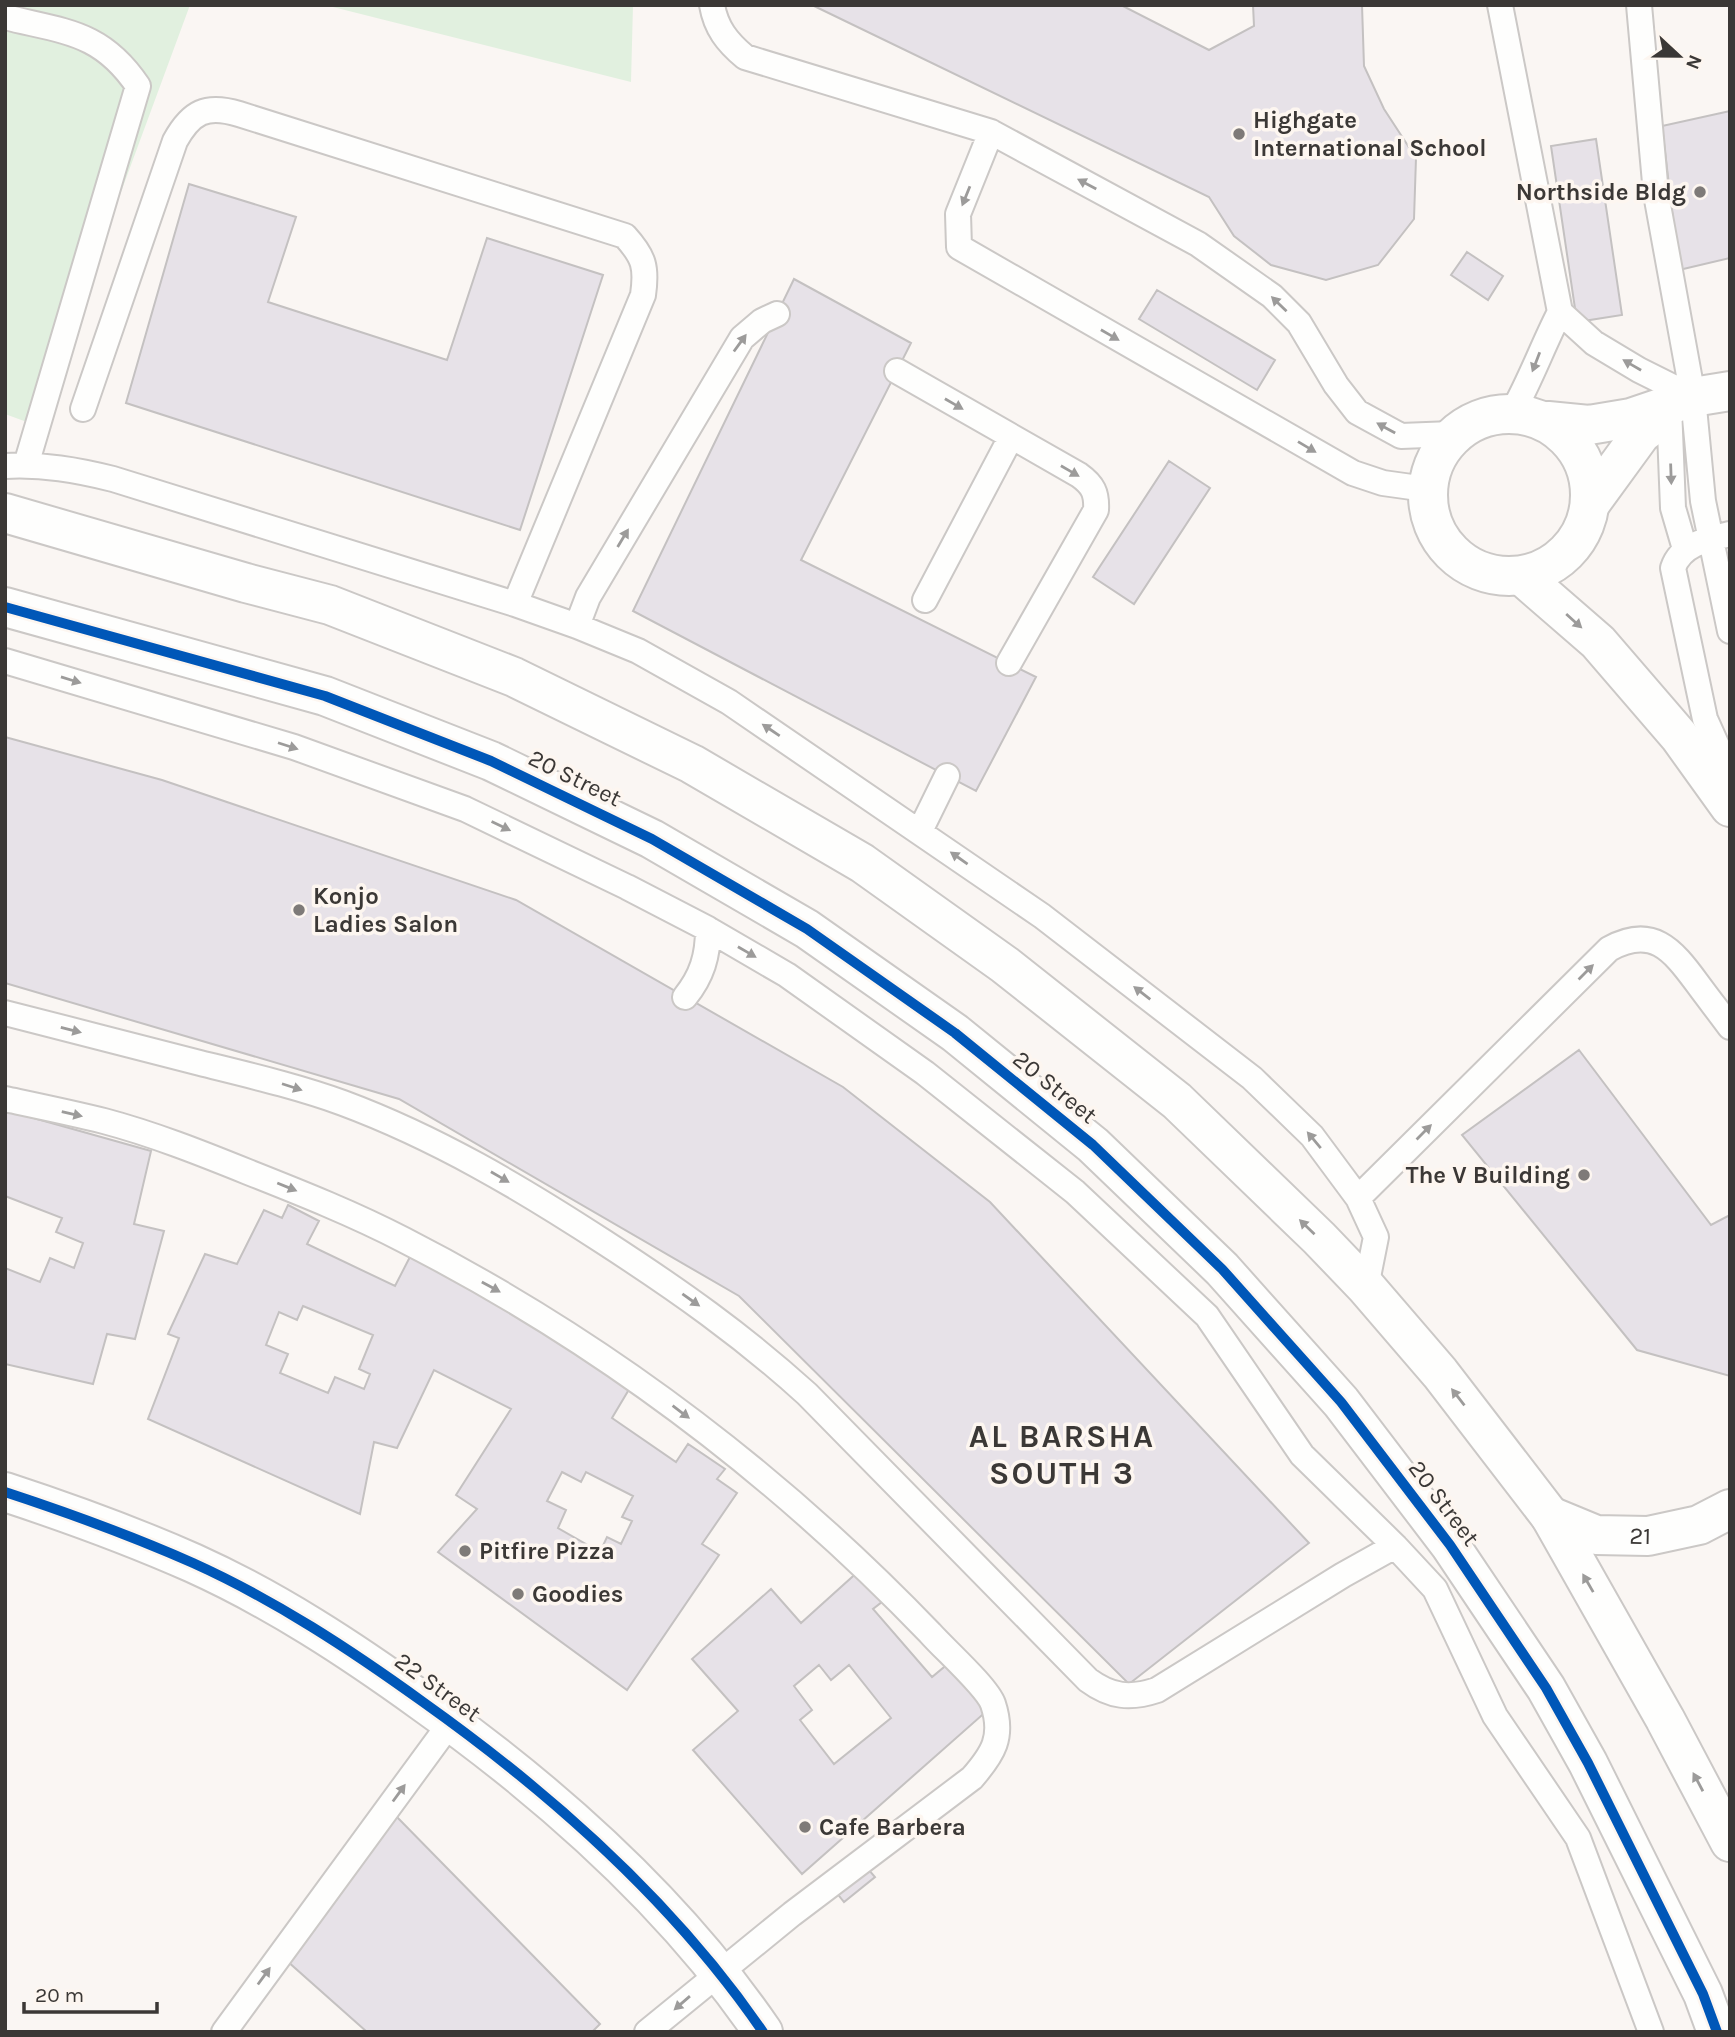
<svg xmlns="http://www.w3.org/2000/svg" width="1735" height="2037" font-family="Karla,sans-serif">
  <rect width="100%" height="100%" fill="#faf6f3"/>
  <!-- green -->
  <path fill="#e1f0df" d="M5 5H190L35 425 5 414Z
    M325 5H633L631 82Z"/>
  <!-- building -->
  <path fill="#e7e2e8" stroke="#c4c1c1" stroke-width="2" fill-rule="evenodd" d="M812 5H1121L1209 50 1254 26 1253 5H1362L1364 66 1384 109 1416 158 1414 219 1378 265 1326 280 1271 265 1234 236 1209 197Z
    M1730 111V258L1679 270 1662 126Z
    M1596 139 1622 315 1577 322 1551 146Z
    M189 184 296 217 268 302 447 360 487 238 603 275 520 530 126 403Z
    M1467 252 1503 276 1488 300 1451 275Z
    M794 279 911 343 801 560 1036 677 976 791 633 611Z
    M1157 290 1275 360 1257 390 1139 319Z
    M1169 461 1210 488 1134 604 1093 577Z
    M5 737 162 780 516 900 843 1087 990 1202 1309 1543 1129 1684 739 1296 399 1099 5 983Z
    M1579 1050 1711 1225 1730 1215V1376L1637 1350 1462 1135Z
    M5 1110 151 1151 134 1224 164 1231 135 1339 107 1334 93 1384 5 1364V1268L40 1282 50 1258 74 1268 83 1243 56 1232 62 1218 5 1196Z
    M288 1205 319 1221 307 1244 395 1286 413 1251 631 1386 612 1418 676 1462 688 1444 725 1469 717 1479 737 1493 702 1544 719 1555 627 1690 438 1552 477 1509 456 1495 511 1409 434 1370 397 1448 374 1442 360 1514 148 1419 179 1338 168 1334 205 1254 237 1264 264 1210 282 1218ZM303 1306 373 1335 359 1369 370 1374 364 1389 335 1377 328 1393 280 1373 288 1354 266 1345 279 1312 297 1320ZM562 1472 581 1482 586 1472 633 1496 622 1517 632 1521 621 1544 607 1537 600 1552 558 1528 566 1510 547 1501Z
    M861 1569 887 1598 873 1609 932 1677 949 1663 989 1709 802 1874 693 1750 738 1711 692 1659 771 1589 801 1623ZM819 1665 831 1680 849 1665 891 1718 834 1764 800 1720 812 1710 794 1686Z
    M394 1814 600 2024 592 2032H367L286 1960Z
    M862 1862 875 1877 844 1902 832 1887Z"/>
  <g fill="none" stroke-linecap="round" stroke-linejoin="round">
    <defs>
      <path id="lane" d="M712 5C716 28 727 42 745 57L991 132 1198 244 1272 296 1299 323 1336 385 1357 412 1401 436 1452 434
        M1500 5 1560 312 1594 343 1639 370 1693 397
        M1639 5 1656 194 1693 397 1703 501 1730 631
        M5 17C64 32 101 31 138 86L26 465
        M991 132 958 214 959 247 1353 473 1383 483 1426 489
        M897 371 1079 475C1093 485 1097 493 1096 510L1009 663
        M1669 406 1673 508 1685 549
        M83 409 175 141C191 112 206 104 239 114L625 236C644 257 647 267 643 295L515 604
        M1513 411C1531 379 1543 345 1560 312
        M5 466C43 464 77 470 113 479L515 604 577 626 638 651 729 702 1042 916 1252 1078 1312 1136 1358 1198 1376 1237 1366 1287
        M1730 534C1708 539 1681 544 1673 568L1705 719 1723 759 1730 767
        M925 600 1011 437
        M577 626 588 597 742 338 762 321 777 314
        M5 661 294 747 465 809 627 887 708 929 787 975 925 1073 1075 1192 1207 1316 1302 1455 1395 1546 1435 1589 1495 1716 1578 1838 1651 2032
        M920 831 947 776
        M685 997C702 976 708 956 708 929
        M5 1013C70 1030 135 1046 200 1063 248 1075 296 1086 343 1103 437 1138 521 1188 604 1242 678 1290 742 1335 807 1394L1088 1680C1111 1697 1130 1699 1157 1690L1343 1575 1395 1546
        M5 1099C38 1106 72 1113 104 1121 153 1134 201 1153 248 1172 301 1193 354 1214 404 1240 601 1341 777 1474 930 1633 944 1649 987 1687 993 1704 1004 1737 993 1754 972 1778L792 1914 647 2032
        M1358 1198 1609 949C1652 925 1672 949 1697 983 1708 998 1719 1012 1730 1027
        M224 2032 451 1722"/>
      <g id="street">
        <circle cx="1509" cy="495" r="81"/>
        <path d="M1548 421 1589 425 1631 418 1693 397 1730 391"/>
        <path d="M1590 504 1641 434 1658 421 1667 408"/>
        <path d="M5 513 246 583 330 605 514 677 692 764 862 863 1005 965 1177 1101 1319 1238 1366 1287 1440 1373 1550 1516 1665 1719 1730 1842"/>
        <path d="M1522 576 1598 642 1679 736 1730 807"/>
        <path d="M5 607 325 696 491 761 652 839 807 929 955 1033 1093 1145 1222 1269 1341 1402 1450 1545 1546 1688 1588 1763 1703 1994 1717 2032"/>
        <path d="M5 1492C69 1513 132 1536 193 1563 275 1600 351 1650 423 1702 551 1793 674 1902 763 2032"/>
        <path id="s1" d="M1550 1516 1596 1535 1648 1536 1699 1525 1730 1509"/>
      </g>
    </defs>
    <!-- lane casing -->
    <use href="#lane" stroke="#cbc8c6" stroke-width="28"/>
    <!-- street casing -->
    <use href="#street" stroke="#cbc8c6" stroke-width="42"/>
    <!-- lane -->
    <use href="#lane" stroke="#fefefd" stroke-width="24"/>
    <!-- street -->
    <use href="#street" stroke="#fefefd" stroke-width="38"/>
    <defs>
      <path id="cycleway" d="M5 607 325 696 491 761 652 839 807 929 955 1033 1093 1145 1222 1269 1341 1402 1450 1545 1546 1688 1588 1763 1703 1994 1717 2032
        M5 1492C69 1513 132 1536 193 1563 275 1600 351 1650 423 1702 551 1793 674 1902 763 2032"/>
    </defs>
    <!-- cycleway casing -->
    <use href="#cycleway" stroke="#fdf6f0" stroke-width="15"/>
    <!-- cycleway -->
    <use href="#cycleway" stroke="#0057b8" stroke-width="10"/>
  </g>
  <!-- one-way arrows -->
  <defs><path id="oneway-solid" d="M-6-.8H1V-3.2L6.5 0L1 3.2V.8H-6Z" transform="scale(1.75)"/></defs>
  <g fill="#9c9b9a">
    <use href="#oneway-solid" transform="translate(1087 184) rotate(-152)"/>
    <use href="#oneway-solid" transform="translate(966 196) rotate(112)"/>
    <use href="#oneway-solid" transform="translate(1279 304) rotate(-136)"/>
    <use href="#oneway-solid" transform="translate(1110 335) rotate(30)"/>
    <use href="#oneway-solid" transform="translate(740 343) rotate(-54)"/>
    <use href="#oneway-solid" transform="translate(1536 362) rotate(111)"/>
    <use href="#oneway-solid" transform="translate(1632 365) rotate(-150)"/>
    <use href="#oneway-solid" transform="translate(954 404) rotate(30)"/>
    <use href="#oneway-solid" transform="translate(1386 428) rotate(-151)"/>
    <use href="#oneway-solid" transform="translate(1307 447) rotate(31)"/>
    <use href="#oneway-solid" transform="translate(1070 471) rotate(30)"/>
    <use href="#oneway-solid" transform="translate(1671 474) rotate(88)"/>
    <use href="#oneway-solid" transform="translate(623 538) rotate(-59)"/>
    <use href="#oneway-solid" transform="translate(1574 621) rotate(42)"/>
    <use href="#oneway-solid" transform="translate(71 680) rotate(17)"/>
    <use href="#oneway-solid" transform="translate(771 730) rotate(-146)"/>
    <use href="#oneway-solid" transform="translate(288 746) rotate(18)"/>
    <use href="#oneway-solid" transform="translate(501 826) rotate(26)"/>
    <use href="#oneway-solid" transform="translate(959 858) rotate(-145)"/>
    <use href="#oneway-solid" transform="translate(747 952) rotate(30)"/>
    <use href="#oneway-solid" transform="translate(1586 972) rotate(-45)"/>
    <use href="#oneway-solid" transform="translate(1142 993) rotate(-142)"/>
    <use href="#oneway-solid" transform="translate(71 1030) rotate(14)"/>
    <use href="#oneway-solid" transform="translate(292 1087) rotate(18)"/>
    <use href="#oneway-solid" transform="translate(72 1114) rotate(13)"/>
    <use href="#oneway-solid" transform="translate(1424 1132) rotate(-45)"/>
    <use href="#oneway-solid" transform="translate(1314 1140) rotate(-130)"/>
    <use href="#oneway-solid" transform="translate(500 1177) rotate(30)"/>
    <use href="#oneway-solid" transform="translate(287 1187) rotate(22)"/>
    <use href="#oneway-solid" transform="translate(1307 1227) rotate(-136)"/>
    <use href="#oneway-solid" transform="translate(491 1287) rotate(29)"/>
    <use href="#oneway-solid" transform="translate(691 1300) rotate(35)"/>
    <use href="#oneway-solid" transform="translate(1458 1397) rotate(-128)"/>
    <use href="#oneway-solid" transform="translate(681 1412) rotate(37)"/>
    <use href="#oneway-solid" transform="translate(1588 1583) rotate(-120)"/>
    <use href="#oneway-solid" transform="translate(1698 1782) rotate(-118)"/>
    <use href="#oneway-solid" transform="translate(399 1793) rotate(-54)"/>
    <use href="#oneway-solid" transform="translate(264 1976) rotate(-54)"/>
    <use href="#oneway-solid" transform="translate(682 2003) rotate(139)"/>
  </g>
  <!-- markers -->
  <g fill="#7e7a78" stroke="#fdf6f0" stroke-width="2.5">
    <circle cx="1239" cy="134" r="7"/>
    <circle cx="1700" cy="192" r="7"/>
    <circle cx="299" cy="910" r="7"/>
    <circle cx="1584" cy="1175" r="7"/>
    <circle cx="465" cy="1551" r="7"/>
    <circle cx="518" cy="1594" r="7"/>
    <circle cx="805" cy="1827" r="7"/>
  </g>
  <g text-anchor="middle" stroke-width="7" stroke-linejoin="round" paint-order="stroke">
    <!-- poi labels -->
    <g font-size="24" font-weight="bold" fill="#3b3836" stroke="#fdf6f0" text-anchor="start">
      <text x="1253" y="128">Highgate<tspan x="1253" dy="28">International School</tspan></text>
      <text x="1686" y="200" text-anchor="end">Northside Bldg</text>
      <text x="313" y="904">Konjo<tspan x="313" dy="28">Ladies Salon</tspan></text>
      <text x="1570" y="1183" text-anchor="end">The V Building</text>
      <text x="479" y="1559">Pitfire Pizza</text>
      <text x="532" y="1602">Goodies</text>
      <text x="819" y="1835">Cafe Barbera</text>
    </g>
    <!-- street labels -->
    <g font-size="24" fill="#3b3836" stroke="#fdf6f0">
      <text transform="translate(575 778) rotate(26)" y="8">20 Street</text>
      <text transform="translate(1055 1087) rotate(39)" y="8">20 Street</text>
      <text transform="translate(1444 1503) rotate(53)" y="8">20 Street</text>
      <text dy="8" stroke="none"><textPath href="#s1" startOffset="94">21</textPath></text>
      <text transform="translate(438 1687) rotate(36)" y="8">22 Street</text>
    </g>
    <!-- district labels -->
    <g font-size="32" font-weight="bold" letter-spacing="2" fill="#3b3836" stroke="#fdf6f0">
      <text x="1062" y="1447">AL BARSHA<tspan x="1062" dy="37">SOUTH 3</tspan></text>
    </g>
  </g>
  <!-- border -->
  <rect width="1735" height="2037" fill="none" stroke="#3b3836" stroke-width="14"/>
  <!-- north arrow -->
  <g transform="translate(1679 56) rotate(112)" stroke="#fdf6f0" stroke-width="5" paint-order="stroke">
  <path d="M0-5L12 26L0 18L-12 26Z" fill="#3b3836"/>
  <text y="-10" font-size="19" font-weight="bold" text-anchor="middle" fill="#3b3836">N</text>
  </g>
  <!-- scale -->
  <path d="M24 2002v10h133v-10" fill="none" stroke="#3b3836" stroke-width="3.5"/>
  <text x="35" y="2002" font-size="21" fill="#3b3836" stroke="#fdf6f0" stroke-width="5" paint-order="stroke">20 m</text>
</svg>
